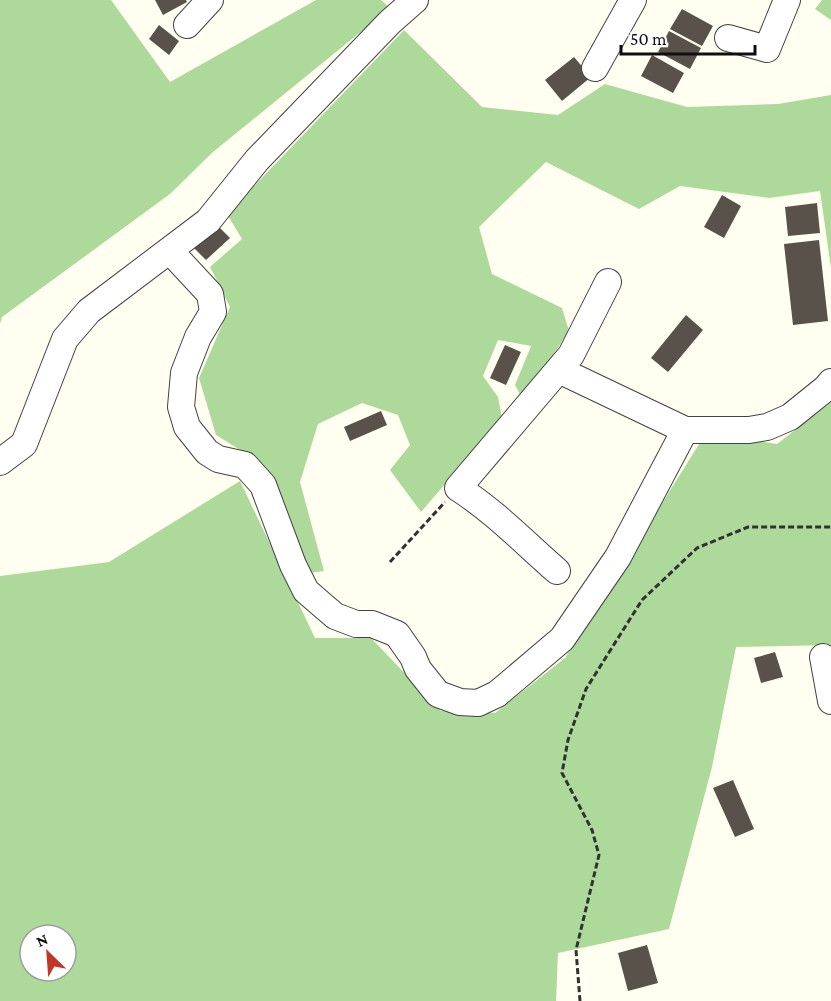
<svg xmlns="http://www.w3.org/2000/svg" width="831" height="1001" font-family="'Crimson Pro',serif">
  <rect width="100%" height="100%" fill="#fffef1"/>
  <!-- forest -->
  <path fill="#adda9a" fill-rule="evenodd" d="M0 0H111L170 82 316 0H381L390 8 213 152 170 194 2 317 0 324Z
    M822 0H831V20L815 9Z
    M404 30 482 107 558 115 605 84 687 107 778 104 831 95V268L820 191 769 198 680 186 639 209 546 162 479 227 492 274 562 308 569 331 523 400 515 385 531 346 498 340 483 376 498 397 502 418 421 512 390 470 410 445 398 415 362 403 318 424 300 482 324 571 310 573 253 458 216 435 199 378 230 307 210 267 242 239 227 214Z
    M831 402V645L736 647 712 767 669 929 558 953 556 1001H0V576L109 562 240 481 315 638H371L441 711 495 713 565 658 706 433 777 444ZM30 935H66V971H30Z"/>
  <!-- building -->
  <path fill="#58524b" d="M155 0H186L187 2 163 15Z
    M682 9 713 26 702 46 670 29Z
    M159 25 179 41 169 55 149 39Z
    M669 31 701 48 690 69 658 52Z
    M652 55 684 73 673 93 641 76Z
    M574 57 591 77 562 101 545 80Z
    M722 195 741 206 724 238 704 227Z
    M817 203 820 233 788 236 785 207Z
    M214 222 230 238 206 260 191 245Z
    M819 240 828 321 793 325 784 244Z
    M686 315 703 330 668 372 651 358Z
    M505 345 521 352 506 385 490 378Z
    M381 411 387 425 350 441 344 427Z
    M775 652 783 677 761 683 754 658Z
    M733 780 754 829 735 837 713 788Z
    M647 945 658 983 628 991 618 953Z"/>
  <g fill="none" stroke-linecap="round" stroke-linejoin="round">
    <defs>
      <path id="minor" d="M187 25 210 0
        M728 38 767 49 787 0
        M595 68 633 0
        M170 251 210 294 213 312 198 337 184 373 181 407 187 427 207 452 218 459 245 465 263 485 293 565 306 591 335 616 356 624H372L397 634 413 657 418 669 438 694 460 702 478 703 497 694 562 639 618 557 685 430
        M559 370 685 430H749L767 427 790 417 826 388 831 382
        M0 462 24 444 65 339 89 311 208 221 257 160 390 22 415 0
        M557 571C525 543 494 511 458 488L571 355 608 282
        M823 657 831 701"/>
    </defs>
    <!-- minor casing -->
    <use href="#minor" stroke="#424242" stroke-width="28"/>
    <!-- path -->
    <path stroke="#313131" stroke-width="3" stroke-dasharray="6 3" stroke-linecap="butt" d="M390 562 445 502
      M580 1001 576 950 599 855 592 830 562 773 568 740 586 689 642 600 697 548 748 527H831"/>
    <!-- minor -->
    <use href="#minor" stroke="#fff" stroke-width="26"/>
  </g>
  <!-- north arrow -->
  <g transform="translate(48 953) rotate(335)"><circle r="28" fill="#ffffff" stroke="#9f9f9f" stroke-width="1.5"/>
  <path d="M0-4.5L10 22L0 15L-10 22Z" fill="#bf3728"/>
  <text y="-9" font-size="16" font-weight="bold" text-anchor="middle" fill="#0f0f0f">N</text>
  </g>
  <!-- scale -->
  <path d="M621 45v9h134v-9" fill="none" stroke="#0f0f0f" stroke-width="3"/>
  <text x="630" y="45" font-size="18" fill="#0f0f0f" stroke="#ffffff" stroke-width="4.5" paint-order="stroke">50 m</text>
</svg>
